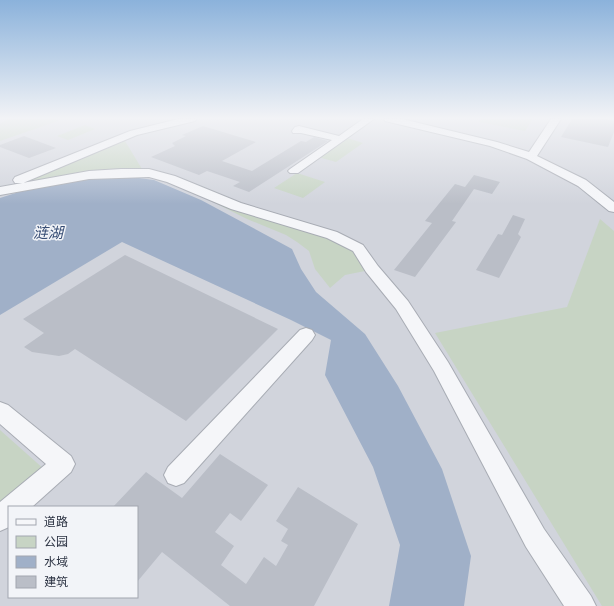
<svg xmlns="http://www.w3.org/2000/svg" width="614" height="606" font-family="'Source Sans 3','Noto Sans SC',sans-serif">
  <rect width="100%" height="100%" fill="#e3e5ea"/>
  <!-- built -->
  <path fill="#d1d4dc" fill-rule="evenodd" d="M0 119H614V606H0ZM9 507H137V597H9Z"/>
  <!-- green -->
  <path fill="#c7d4c4" d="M7 119H54L58 121 0 141V124Z
    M481 119H533L525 131 479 122Z
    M85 125 95 129 68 140 57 136Z
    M347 138 363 143 336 162 318 157Z
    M125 141 142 169 20 183Z
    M297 173 325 182 303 198 274 188Z
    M191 191 326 236 355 249 365 271 345 275 330 288 315 269 309 251 297 242 286 235 247 219Z
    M600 219 614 231V606H602L435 333 567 307Z
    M0 430 45 470 0 509Z"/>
  <!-- water -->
  <path fill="#a0b0c8" d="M124 176 154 180 201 200 292 249 301 269 316 292 365 334 398 386 442 469 471 556 464 606H389L400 545 373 467 325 375 331 340 291 320 122 242 0 315V198L25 190 77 179Z"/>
  <!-- building -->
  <path fill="#babec7" d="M572 119H606L614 121V132L608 147 561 137Z
    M203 126 256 142 222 161 252 171 301 141 306 142 314 137 328 141 249 192 233 186 240 182 207 171 199 175 151 157 175 146 172 143 186 136 182 135Z
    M24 136 56 148 29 158 0 147V145Z
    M474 175 500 182 492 194 474 189 452 221 456 222 415 277 394 270 432 223 425 221 455 184 465 187Z
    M513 215 525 219 518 234 521 237 499 278 476 270 498 234 502 235Z
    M125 255 278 329 186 421 75 349 68 354 59 356 32 352 24 347 44 333 23 319Z
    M220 454 268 485 241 521 230 513 215 532 234 546 221 565 246 584 264 557 276 566 288 545 281 541 288 529 276 521 298 487 358 524 314 606H230L162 552 137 582V507H113L146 472 182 498Z"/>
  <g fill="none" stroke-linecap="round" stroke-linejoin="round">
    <defs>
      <path id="minor" d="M178 119H196L195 121 137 135 23 183H15L13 180 15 177 130 131Z
        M363 119H374L298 173H290L288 171 290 169 332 140 301 133H293L292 131 295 127 299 126 339 136Z
        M384 119H402L497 142 529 152 551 119H561L537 156 586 180 614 202V212L609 211 578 186 527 159 490 146 385 121Z
        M121 169H149L175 176 241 203 337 232 363 245 378 266 408 301 448 362 544 529 591 596 596 606H564L526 547 434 371 396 309 366 272 353 251 327 238 231 209 167 182 149 177 89 179 0 195V187L89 171Z
        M306 328 312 330 315 335 312 340 184 483 176 486 168 483 164 475 168 467 300 330Z
        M0 402 8 405 71 456 75 464 71 472 32 507H9V527L0 531V502L46 464 0 424Z"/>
    </defs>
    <!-- minor casing -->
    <use href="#minor" stroke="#a8acb4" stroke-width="2"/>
    <!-- minor -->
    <use href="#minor" fill="#f5f6f9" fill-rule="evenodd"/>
  </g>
  <!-- sky -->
  <linearGradient id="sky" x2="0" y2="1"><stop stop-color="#8bb2db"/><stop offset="0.58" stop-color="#f2f3f6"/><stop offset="1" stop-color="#f2f3f6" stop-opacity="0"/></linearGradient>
  <rect width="614" height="204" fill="url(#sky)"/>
  <g text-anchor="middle" stroke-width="3" stroke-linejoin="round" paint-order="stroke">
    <!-- water labels -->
    <g font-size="15" font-style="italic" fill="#374d74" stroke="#f2f4f8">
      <text x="48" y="238">涟湖</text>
    </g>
  </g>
  <!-- legend -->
  <rect x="8" y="506" width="130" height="92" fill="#f2f4f8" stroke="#a2a6af"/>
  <rect x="16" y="519" width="20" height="6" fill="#f5f6f9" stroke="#a2a6af"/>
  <text x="44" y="526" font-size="12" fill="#2b3242">道路</text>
  <rect x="16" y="536" width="20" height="12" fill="#c7d4c4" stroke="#a2a6af"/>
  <text x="44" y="546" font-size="12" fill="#2b3242">公园</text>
  <rect x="16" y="556" width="20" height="12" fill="#a0b0c8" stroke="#a2a6af"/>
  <text x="44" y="566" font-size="12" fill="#2b3242">水域</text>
  <rect x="16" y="576" width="20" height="12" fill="#babec7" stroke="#a2a6af"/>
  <text x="44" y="586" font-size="12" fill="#2b3242">建筑</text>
</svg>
